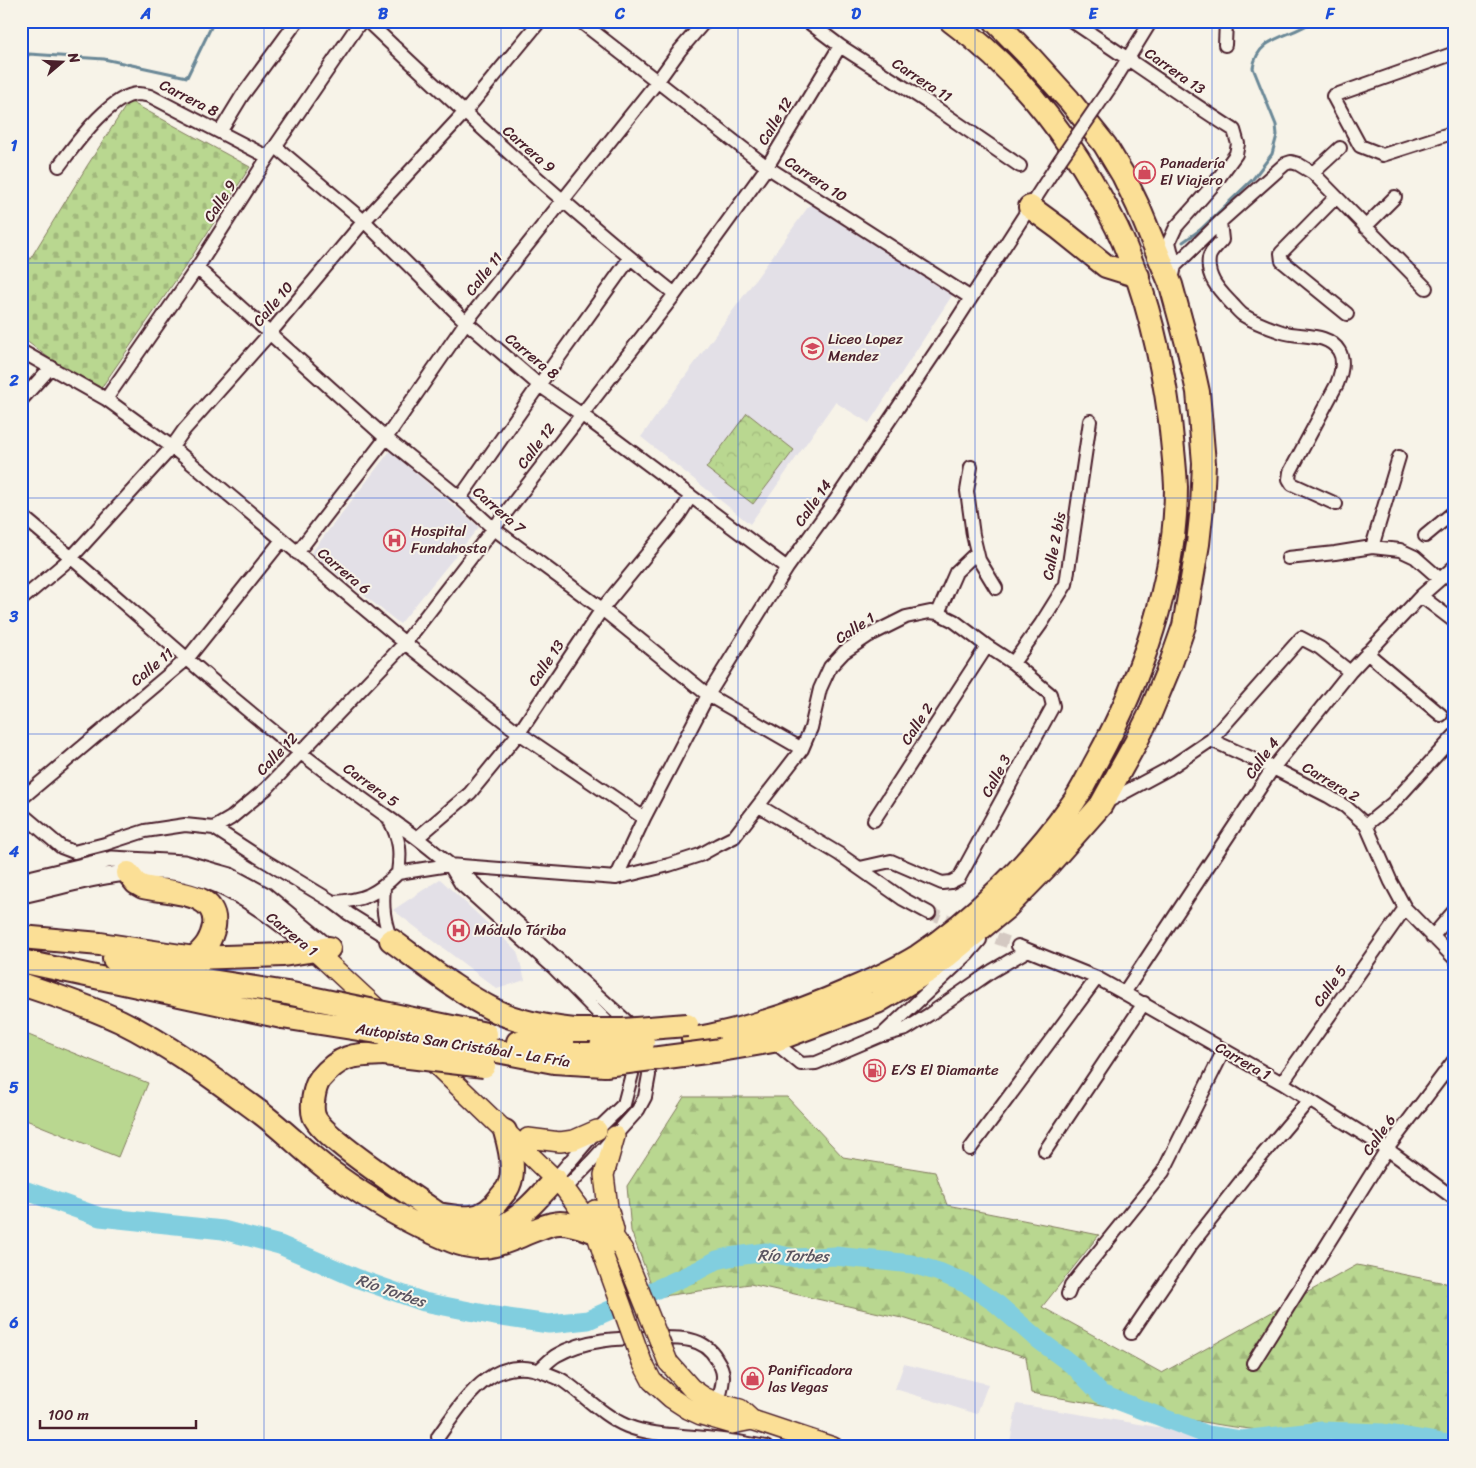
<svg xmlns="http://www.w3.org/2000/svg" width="1476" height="1468" font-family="Sriracha,sans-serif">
  <defs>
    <pattern id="forest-firs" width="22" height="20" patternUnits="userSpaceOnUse" patternTransform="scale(1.25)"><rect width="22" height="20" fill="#b9d790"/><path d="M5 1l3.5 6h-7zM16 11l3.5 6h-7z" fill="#a1b87c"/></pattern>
    <pattern id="cemetery-stones" width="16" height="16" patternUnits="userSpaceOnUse" patternTransform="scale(1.25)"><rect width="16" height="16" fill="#b9d790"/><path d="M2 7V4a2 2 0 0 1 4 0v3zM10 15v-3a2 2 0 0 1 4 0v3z" fill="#a1b87c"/></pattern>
    <pattern id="park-crowns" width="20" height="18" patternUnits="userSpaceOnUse" patternTransform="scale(1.25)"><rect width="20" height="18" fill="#b9d790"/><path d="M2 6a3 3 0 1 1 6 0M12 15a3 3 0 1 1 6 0" fill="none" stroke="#a1b87c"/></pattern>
  </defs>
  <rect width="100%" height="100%" fill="#f7f3e8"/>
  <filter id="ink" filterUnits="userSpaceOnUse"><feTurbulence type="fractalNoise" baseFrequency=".02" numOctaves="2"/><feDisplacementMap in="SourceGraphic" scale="10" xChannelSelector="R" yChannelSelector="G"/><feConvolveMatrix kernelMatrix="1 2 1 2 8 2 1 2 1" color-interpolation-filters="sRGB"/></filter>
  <g filter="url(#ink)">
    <!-- built -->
    <path fill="#e3e0e7" d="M811 203 953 294 869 423 835 402 750 524 641 437Z
      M390 451 479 527 400 624 311 553Z
      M440 879 517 951 525 980 497 989 393 910Z
      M904 1364 988 1384 977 1414 895 1389Z
      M1017 1404 1279 1447H1009Z"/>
    <!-- grass -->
    <path fill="#b9d790" stroke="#827b5e" d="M21 1032 148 1083 118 1157 21 1118Z"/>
    <!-- forest -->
    <path fill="url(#forest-firs)" stroke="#827b5e" d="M684 1097H787L843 1157 935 1172 947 1205 1099 1235 1042 1307 1162 1373 1357 1265 1455 1285V1447H1389L1227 1426 1031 1393 1026 1357 906 1319 750 1284 656 1297 631 1231 627 1186Z"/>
    <!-- cemetery -->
    <path fill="url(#cemetery-stones)" stroke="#827b5e" d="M129 101 250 167 187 264 99 391 57 364 21 337V274L87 166Z"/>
    <!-- park -->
    <path fill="url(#park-crowns)" stroke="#827b5e" d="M747 413 794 450 753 504 706 468Z"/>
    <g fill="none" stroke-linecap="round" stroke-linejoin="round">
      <!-- stream -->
      <path stroke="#6b8897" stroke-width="3" d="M21 64 29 54 104 59 187 77 214 21
        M1183 242 1200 230 1253 179 1272 154 1277 135 1276 125 1253 68C1258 35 1291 38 1313 21"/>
      <!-- river -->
      <path stroke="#81cedf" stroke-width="19" d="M21 1189 100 1217 223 1230 280 1245 356 1278 424 1302 495 1316 549 1324 588 1320 697 1271 717 1260 729 1257 766 1252 795 1258 835 1256 912 1264 939 1272 969 1285 997 1304 1035 1337 1075 1367 1101 1394 1208 1435 1241 1440 1322 1431 1383 1433 1455 1445"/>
      <!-- minor-tunnel -->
      <path stroke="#d4c9c2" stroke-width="12" stroke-dasharray="12 6" stroke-linecap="butt" d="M929 913 1018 946"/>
      <defs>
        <path id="minor" d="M367 21C467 116 568 209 675 294
          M580 21 767 167 971 298
          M807 21 840 46 927 102 1020 166
          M1072 21C1126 57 1179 95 1234 130L1238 144 1236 154 1215 183 1176 227 1169 242 1175 266 1172 280
          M1225 45 1226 21
          M1455 53 1333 96 1360 146 1383 155 1455 132
          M1111 86 1151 21
          M220 132 242 96 297 21
          M276 147 364 221 466 322 539 385 581 414 787 568
          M59 166C75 145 110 95 138 94 142 94 146 95 150 96L268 157
          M1313 173 1340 148
          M1336 197 1281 253 1282 261 1347 314
          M1220 222 1222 240C1218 245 1210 252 1209 258 1206 278 1220 291 1232 304 1236 308 1239 312 1243 315 1254 322 1270 328 1282 332 1300 338 1328 332 1339 351 1345 361 1341 374 1337 384L1290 472 1289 479 1292 484 1336 504
          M1365 227 1395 197
          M1175 266 1220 222 1285 164 1291 162 1298 164 1313 173 1426 288
          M197 268 386 438 460 498 494 529 602 609 708 695 802 749
          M21 351 106 399 172 447 405 643 519 733 644 818
          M106 399 197 268 268 157 361 21
          M21 400 51 367
          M971 467 967 491 973 535 979 560 996 588
          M460 498 539 385 630 258
          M21 515C115 593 204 678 301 753 338 782 377 809 414 836 433 850 449 865 468 878L636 1030
          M1425 536 1455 511
          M1372 547 1399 457
          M297 553 386 438 466 322 657 82 680 50 705 21
          M1288 558 1335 553 1372 547 1400 550 1415 557 1440 579
          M1421 596 1455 622
          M21 600 72 557 172 447 184 430 271 332 364 221 464 113 540 21
          M938 613 956 572 977 552
          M1367 653 1441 715
          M1013 663 1041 624 1066 584 1090 421
          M1211 740 1273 768 1328 796 1346 807 1366 825 1391 882 1405 908 1455 959
          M21 799 187 659 282 540
          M1103 804 1168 769 1211 740 1301 638 1320 648 1350 672
          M759 806 839 854 903 899 929 913
          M21 813 61 847 74 852 105 844 145 831 185 825 214 828 257 856 333 902 349 914 391 940
          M874 820 987 646
          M390 821C400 840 401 852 398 873
          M1366 825 1393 803 1455 735
          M214 828 231 818 267 788 405 643 675 294 767 167 840 46
          M417 838 470 793 519 733 602 609 679 515 691 496
          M452 869 461 884 553 967 617 1032
          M398 873 449 865 616 878 669 865 700 855 718 845 734 837 802 749 811 728 820 689 830 667 844 652 868 636 906 617 930 612 938 613 954 621 987 646 1013 663 1050 694 1053 706 959 878 951 882 942 883 891 861 860 868
          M616 878 644 818 708 695 787 568 835 501 951 329 1060 160
          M384 888C382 907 384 921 391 940
          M333 902C363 901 377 894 398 873
          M1432 937 1455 910
          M1018 946 1097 978 1124 993 1282 1083 1387 1149 1455 1199
          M1124 993 1273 768 1350 672 1421 596 1455 566
          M884 1035 906 1029 930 1014 992 971 1028 950
          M773 1041 801 1064 816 1063 882 1035 967 955 980 940
          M1282 1083 1405 908
          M970 1149 1097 978
          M1045 1151 1144 1003
          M555 1179 597 1130 624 1104 632 1074 628 1057
          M565 1189 591 1162 638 1110 645 1097 649 1075 647 1055
          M1068 1294 1071 1286 1163 1172 1224 1050
          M1131 1333 1190 1246 1249 1171 1309 1100
          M1253 1363 1387 1149 1455 1059
          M539 1370C545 1365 550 1359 557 1355 585 1339 619 1338 650 1338 674 1338 703 1335 716 1358 720 1364 723 1370 723 1376 723 1385 720 1394 718 1403
          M438 1437C465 1399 494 1350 548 1374 553 1376 560 1378 565 1382 585 1396 603 1416 627 1426 652 1436 680 1435 706 1438 726 1440 746 1443 766 1447"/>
        <path id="tertiary" d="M21 881 112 859 184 863 230 876 265 895 329 948
          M21 895C65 886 110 871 156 871 218 871 269 914 315 951"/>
        <path id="primary" d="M315 951 384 1015
          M427 1056 565 1189 596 1232 604 1257
          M528 1138 560 1142 574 1140 597 1130
          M595 1210 623 1250
          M614 1230 608 1208 604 1175 615 1136
          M642 1362 652 1381 671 1398 688 1409 701 1415 732 1424 752 1420
          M668 1362 691 1388 704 1397 718 1403 740 1409 752 1420 833 1447"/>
        <path id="motorway" d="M1030 207 1060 229 1106 266 1138 276
          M128 873 136 883 143 887C166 893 219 890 214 926 211 941 205 948 194 958
          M21 937 100 944 194 958 283 955 329 948
          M391 940C424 964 458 992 496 1011 518 1022 550 1027 574 1030
          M114 959 205 980 287 993
          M21 961 282 1017
          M21 984C55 995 88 1006 120 1021 171 1046 217 1081 262 1114 287 1133 309 1156 334 1174 371 1201 411 1224 452 1241 486 1255 504 1242 535 1230 543 1227 551 1223 560 1223 573 1223 584 1228 596 1232
          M693 1039C750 1029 800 1012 852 989 875 979 897 969 918 956 973 920 1033 860 1070 807 1081 793 1088 776 1097 760 1141 680 1176 580 1176 487 1175 464 1172 442 1170 420 1161 353 1146 289 1117 228 1077 147 1024 74 951 21
          M518 1042 572 1047 601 1046
          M492 1050 554 1062 605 1065
          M721 1050 773 1041 877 1002 930 970 1006 908 1049 864 1101 805 1136 742 1149 716 1171 663 1184 626 1198 544 1202 507 1204 463 1198 392 1189 351 1171 285 1138 206 1123 175 1105 145 1069 100 1030 57 995 21
          M384 1054C354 1055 341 1054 320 1079 314 1087 311 1107 314 1116 322 1138 415 1197 438 1214 464 1219 483 1222 500 1198 503 1194 508 1189 509 1185 516 1170 509 1145 505 1131
          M453 1223C495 1250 530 1207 555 1179"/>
      </defs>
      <!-- minor casing -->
      <use href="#minor" stroke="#4a1f2b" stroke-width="16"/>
      <!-- tertiary casing -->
      <use href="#tertiary" stroke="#4a1f2b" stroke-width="19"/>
      <!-- primary casing -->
      <use href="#primary" stroke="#4a1f2b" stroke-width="22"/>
      <!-- motorway casing -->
      <use href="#motorway" stroke="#4a1f2b" stroke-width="26"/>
      <!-- minor -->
      <use href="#minor" stroke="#f7f3e8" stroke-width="12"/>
      <!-- tertiary -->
      <use href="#tertiary" stroke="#f7f3e8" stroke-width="15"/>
      <!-- primary -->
      <use href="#primary" stroke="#fbdf96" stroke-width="19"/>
      <!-- motorway -->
      <use href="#motorway" stroke="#fbdf96" stroke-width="22"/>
      <defs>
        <path id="minor-bridge" d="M1060 160 1111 86"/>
        <path id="primary-bridge" d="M623 1250 668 1362
          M604 1257 642 1362"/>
        <path id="motorway-bridge" d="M287 993 486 1034
          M282 1017 492 1050
          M574 1030H623L687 1025
          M601 1046 643 1043
          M384 1054 484 1066
          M605 1065 721 1050"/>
      </defs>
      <!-- minor-bridge casing -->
      <use href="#minor-bridge" stroke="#4a1f2b" stroke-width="16" stroke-linecap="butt"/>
      <!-- primary-bridge casing -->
      <use href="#primary-bridge" stroke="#4a1f2b" stroke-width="22" stroke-linecap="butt"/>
      <!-- motorway-bridge casing -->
      <use href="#motorway-bridge" stroke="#4a1f2b" stroke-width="26" stroke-linecap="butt"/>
      <!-- minor-bridge -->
      <use href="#minor-bridge" stroke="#f7f3e8" stroke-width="12"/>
      <!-- primary-bridge -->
      <use href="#primary-bridge" stroke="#fbdf96" stroke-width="19"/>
      <!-- motorway-bridge -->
      <use href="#motorway-bridge" stroke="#fbdf96" stroke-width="22"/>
    </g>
  </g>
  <!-- grid -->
  <path fill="none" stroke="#1d4ed8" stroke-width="1" stroke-opacity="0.55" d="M264 21V1447M501 21V1447M738 21V1447M975 21V1447M1212 21V1447M21 263H1455M21 498H1455M21 734H1455M21 970H1455M21 1205H1455"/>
  <!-- icons -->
  <defs>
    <symbol id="shop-ring" viewBox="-11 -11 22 22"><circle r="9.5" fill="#f7f3e8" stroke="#d1495b" stroke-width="1.5"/><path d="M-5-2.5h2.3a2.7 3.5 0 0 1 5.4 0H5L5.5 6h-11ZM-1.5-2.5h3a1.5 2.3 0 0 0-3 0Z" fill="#d1495b"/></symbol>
    <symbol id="school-ring" viewBox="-11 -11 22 22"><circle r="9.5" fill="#f7f3e8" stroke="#d1495b" stroke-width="1.5"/><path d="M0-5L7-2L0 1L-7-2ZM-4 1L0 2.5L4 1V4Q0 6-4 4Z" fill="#d1495b"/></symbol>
    <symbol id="hospital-ring" viewBox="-11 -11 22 22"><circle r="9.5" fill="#f7f3e8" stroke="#d1495b" stroke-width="1.5"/><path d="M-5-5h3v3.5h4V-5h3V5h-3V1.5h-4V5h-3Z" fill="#d1495b"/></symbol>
    <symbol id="fuel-ring" viewBox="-11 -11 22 22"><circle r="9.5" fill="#f7f3e8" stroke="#d1495b" stroke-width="1.5"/><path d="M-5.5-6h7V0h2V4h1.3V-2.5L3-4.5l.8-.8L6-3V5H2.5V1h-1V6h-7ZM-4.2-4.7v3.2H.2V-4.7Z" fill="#d1495b"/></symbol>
  </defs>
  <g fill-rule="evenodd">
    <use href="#shop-ring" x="1132" y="160" width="25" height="25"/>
    <use href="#school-ring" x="800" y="336" width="25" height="25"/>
    <use href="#hospital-ring" x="382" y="528" width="25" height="25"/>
    <use href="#hospital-ring" x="446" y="918" width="25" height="25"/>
    <use href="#fuel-ring" x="862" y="1058" width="25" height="25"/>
    <use href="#shop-ring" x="740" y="1366" width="25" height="25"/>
  </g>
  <g text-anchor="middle" stroke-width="4" stroke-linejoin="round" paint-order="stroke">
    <!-- street labels -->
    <g font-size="15" fill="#4a1f2b" stroke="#f7f3e8">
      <text transform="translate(1175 71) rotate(35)" y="5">Carrera 13</text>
      <text transform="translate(922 80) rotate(33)" y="5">Carrera 11</text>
      <text transform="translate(189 98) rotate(27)" y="5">Carrera 8</text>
      <text transform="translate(775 121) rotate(-59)" y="5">Calle 12</text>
      <text transform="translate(529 149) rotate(41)" y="5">Carrera 9</text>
      <text transform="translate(816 179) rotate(33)" y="5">Carrera 10</text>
      <text transform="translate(220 201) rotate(-57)" y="5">Calle 9</text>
      <text transform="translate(484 274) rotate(-52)" y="5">Calle 11</text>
      <text transform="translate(273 304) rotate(-50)" y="5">Calle 10</text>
      <text transform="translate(532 356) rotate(39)" y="5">Carrera 8</text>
      <text transform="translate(536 446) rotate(-53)" y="5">Calle 12</text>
      <text transform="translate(813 503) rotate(-55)" y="5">Calle 14</text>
      <text transform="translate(499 510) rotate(41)" y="5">Carrera 7</text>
      <text transform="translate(1054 546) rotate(-79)" y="5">Calle 2 bis</text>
      <text transform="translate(344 571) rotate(40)" y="5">Carrera 6</text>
      <text transform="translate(855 628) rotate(-33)" y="5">Calle 1</text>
      <text transform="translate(546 663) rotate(-56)" y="5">Calle 13</text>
      <text transform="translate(152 667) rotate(-40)" y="5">Calle 11</text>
      <text transform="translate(917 724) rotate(-57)" y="5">Calle 2</text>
      <text transform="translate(277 754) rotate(-46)" y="5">Calle 12</text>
      <text transform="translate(1262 758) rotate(-54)" y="5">Calle 4</text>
      <text transform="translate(996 776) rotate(-62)" y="5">Calle 3</text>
      <text transform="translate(1331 782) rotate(31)" y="5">Carrera 2</text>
      <text transform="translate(371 785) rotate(36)" y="5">Carrera 5</text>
      <text transform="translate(292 934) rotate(39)" y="5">Carrera 1</text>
      <text transform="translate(1330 986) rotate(-55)" y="5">Calle 5</text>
      <text transform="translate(463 1045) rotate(9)" y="5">Autopista San Cristóbal - La Fría</text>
      <text transform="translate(1243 1061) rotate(30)" y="5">Carrera 1</text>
      <text transform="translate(1379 1135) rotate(-55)" y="5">Calle 6</text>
    </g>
    <!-- poi labels -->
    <g font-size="15" fill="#4a1f2b" stroke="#f7f3e8" text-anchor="start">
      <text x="1160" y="168">Panadería<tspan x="1160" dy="17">El Viajero</tspan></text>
      <text x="828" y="344">Liceo Lopez<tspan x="828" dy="17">Mendez</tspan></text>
      <text x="411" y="536">Hospital<tspan x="411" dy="17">Fundahosta</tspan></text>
      <text x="474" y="935">Módulo Táriba</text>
      <text x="891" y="1075">E/S El Diamante</text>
      <text x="768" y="1375">Panificadora<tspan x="768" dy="17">las Vegas</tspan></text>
    </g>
    <!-- water labels -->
    <g font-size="16" font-style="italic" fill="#5a5461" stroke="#f7f3e8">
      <text transform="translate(793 1255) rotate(1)" y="6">Río Torbes</text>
      <text transform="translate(391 1290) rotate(19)" y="6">Río Torbes</text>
    </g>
  </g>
  <!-- margin -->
  <rect width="1476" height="1468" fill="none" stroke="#f7f3e8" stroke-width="55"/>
  <!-- north arrow -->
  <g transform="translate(62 62) rotate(71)" stroke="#f7f3e8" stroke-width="4" paint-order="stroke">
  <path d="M0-4L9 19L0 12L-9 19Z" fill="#4a1f2b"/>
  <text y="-8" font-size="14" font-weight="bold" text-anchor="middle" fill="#4a1f2b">N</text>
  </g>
  <!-- scale -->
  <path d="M40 1420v8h156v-8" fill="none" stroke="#4a1f2b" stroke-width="2.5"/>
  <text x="48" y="1420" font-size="15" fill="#4a1f2b" stroke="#f7f3e8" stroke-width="4" paint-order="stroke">100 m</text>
  <rect x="28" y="28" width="1420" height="1412" fill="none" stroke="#1d4ed8" stroke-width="2"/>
  <g font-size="16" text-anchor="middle" font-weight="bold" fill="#1d4ed8">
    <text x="146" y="19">A</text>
    <text x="383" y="19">B</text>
    <text x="620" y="19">C</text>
    <text x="856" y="19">D</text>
    <text x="1093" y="19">E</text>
    <text x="1330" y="19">F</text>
    <text x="14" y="151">1</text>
    <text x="14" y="386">2</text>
    <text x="14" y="622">3</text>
    <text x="14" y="857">4</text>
    <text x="14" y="1093">5</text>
    <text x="14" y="1328">6</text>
  </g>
</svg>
